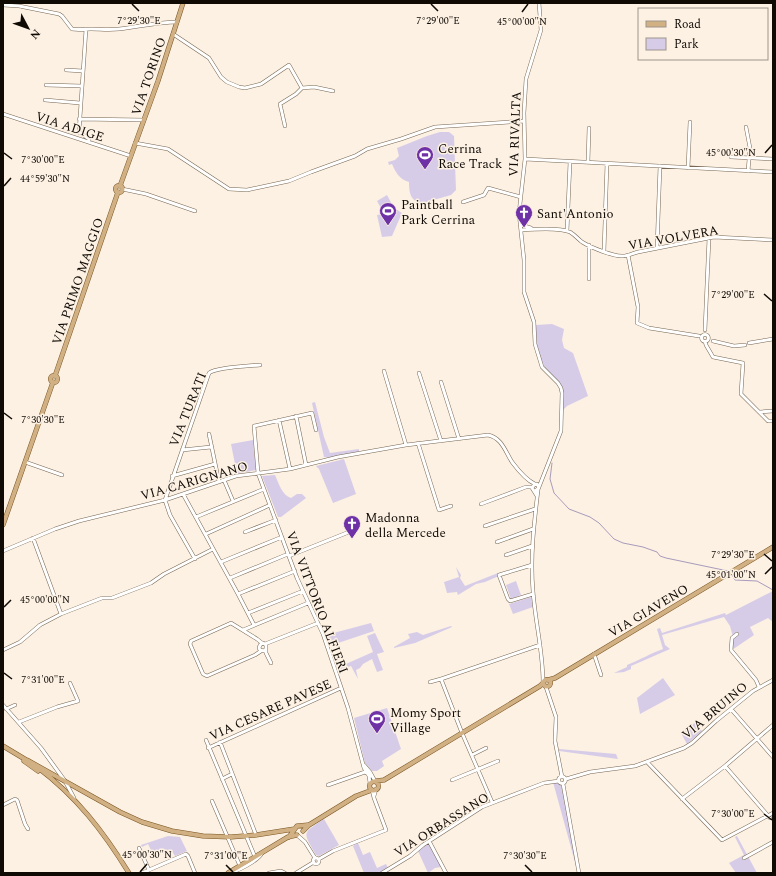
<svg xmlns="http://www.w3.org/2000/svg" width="776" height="876" font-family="Spectral,serif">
  <rect width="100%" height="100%" fill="#fcf1e3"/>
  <!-- green -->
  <path fill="#d7cce8" d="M440 132H449L454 136 456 190 451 195 423 203C410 202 409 192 409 182 399 179 396 173 392 164L389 165 388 162 395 160 399 156 397 148 427 136Z
    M387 195 394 208 402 213 392 236 382 237 377 215 384 214 377 201Z
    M552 324 564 329 562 340 564 348 573 353 588 396 567 406 562 411 563 391C546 370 532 354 536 325Z
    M315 402 324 437 330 453 359 449V452L330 458 324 457 312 403Z
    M253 440 256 470 237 474 231 444Z
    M344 459 356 494 333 503 319 469 316 466Z
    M275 475C279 484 282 495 291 498L297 494H302L306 498 281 517H278L262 476Z
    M456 567 461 575 460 578 465 586 498 573 499 576 485 582 476 584 458 595 457 592 447 593 444 582 459 577Z
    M516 581 521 595 511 599 506 585Z
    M773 591V622L768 618 750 627 754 635 732 650 733 637 730 626 724 617 662 635 665 645 670 649 631 666V669L624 672 614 673 627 667V665C640 660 651 653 663 649L657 629 660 628 662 633 725 613 726 615Z
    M531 597 533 607 513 614 509 604Z
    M371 623 374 631 329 646 326 635Z
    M451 626 452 627 415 643 394 648V647L410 638 408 634 417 632 423 635Z
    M375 633 384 652 377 654 383 670 377 672 372 659 363 664 360 668 356 670 358 679 351 666 338 670 339 667 373 652 367 636Z
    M663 678 675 695 640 714 637 698Z
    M387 708 401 749 382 761 384 766 377 771H372L365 763 354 718Z
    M696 722 702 731 687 744 681 733Z
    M559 749 616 754 618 759 559 751Z
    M553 782C558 782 561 785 563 790L578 873Z
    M324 819 339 845 319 856 316 855C303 832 301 834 324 819Z
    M168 836 180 837 187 851 175 856 171 850 154 856 148 844 142 847 141 845Z
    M737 836 757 873H736L729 863 744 855 735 837Z
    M358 843 363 855 370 852 377 868 386 864 388 868 380 873H364L353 846Z
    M427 844 430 845 441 867 435 868 428 873 418 851Z"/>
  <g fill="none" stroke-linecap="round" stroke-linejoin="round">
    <!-- stream -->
    <path stroke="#a99bbc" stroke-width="1" d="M552 463 550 479 554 493 569 509 590 517 599 523 614 539 623 543 643 547 657 552 660 556 666 558 728 571
      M732 575 735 580 757 581 773 590"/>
    <defs>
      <path id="minor" d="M3 5 19 6 59 14 62 16 72 29C79 30 84 29 91 29 100 29 109 30 119 29 139 27 157 22 177 22
        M86 29 79 132 89 139V142
        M173 34 209 58 221 77 227 82 239 87 245 88 261 84 289 65 302 88 296 94 280 104 285 126
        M66 70 83 71
        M46 85 82 86
        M302 88 314 87 333 91
        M45 100 80 103
        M3 114 131 156
        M79 119 144 120
        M746 127 750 148 748 171
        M135 143 168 149 229 189 247 190 289 181 311 172 355 156 367 149 401 139 435 127 524 121
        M731 157 773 159
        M525 159 773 172
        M588 162 589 128
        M688 168 690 122
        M122 189 146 194 195 211
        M463 202 484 195 488 188 521 197
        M521 225 531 228
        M521 230C534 229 559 227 570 232 575 235 578 239 582 242 590 247 614 257 623 256 628 256 633 253 638 252L714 237 773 240
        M567 231 570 162
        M589 245V279
        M657 248 660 166
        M604 251 607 163
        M628 255 638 307 637 323 649 328 699 336
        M705 330 709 238
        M701.5 338a3.5 3.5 0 1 1 7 0a3.5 3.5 0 1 1-7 0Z
        M705 341 706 345 713 357 743 363 741 394 768 421H773
        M713 341 734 346 745 345
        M749 343 773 339
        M384 371 406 445
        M419 373 441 441
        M441 382 459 439
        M760 412 773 411
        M296 416 306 465
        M279 420 290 469
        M316 430 312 413 254 426 258 473 297 578 323 634 348 708 364 768 369 776 370 783
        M209 434 219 482
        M418 443 439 510 451 506
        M182 450 211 447
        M25 462 62 475
        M172 476 215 464
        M224 480 233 501
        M539 487 561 431 562 393 561 388 558 383 542 367 535 344 534 322 524 292V260L519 213 525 159 524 113 526 79 541 30 539 3
        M538 490C534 524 530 557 533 591 535 621 543 651 543 682
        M535 491 539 488 537 484 534 485 532 488 537 496
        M183 494 238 594 254 625
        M165 500 209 373C217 367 249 366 260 365
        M165 500 170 515 195 559
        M481 504 526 487H532
        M196 517 264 489
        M485 526 535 509
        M245 532 276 520
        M206 534 270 505
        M33 538 61 614
        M497 542 533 529
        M3 551 55 529 79 521 165 500 236 476 290 469 338 457 406 445 488 435C502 438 505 451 512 462 518 470 526 480 535 484
        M506 555 532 546
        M289 556 354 530
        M221 562 282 537
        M532 565 499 575 508 599 510 601 533 594
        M230 578 288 554
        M238 594 295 571
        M248 613 303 591
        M243 630 308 603
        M737 634 732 638 731 650 756 680 759 687
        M265 644 318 623
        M266 649 264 651 260 650 259 648 260 645 263 643 266 645V653L271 663
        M3 650 20 642 40 625 61 614 102 598H112L151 583 164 574 213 549
        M261 651 255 655 207 676 203 674 190 644 191 641 231 623 257 639 262 643
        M594 654 601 675
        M441 679 462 733 492 802
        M430 682 441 679 540 645
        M546 687 556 717 555 741 562 777
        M3 705 41 748 65 781 74 798
        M6 709 15 705
        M731 709 773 757
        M19 722 57 707 78 701 70 683
        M206 740 255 857
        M220 742 256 835
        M208 748 341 688
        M472 755 486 748
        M648 763 722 840 773 813
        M364 765 370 772 375 781
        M725 766 770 818
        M558.5 780a3.5 3.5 0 1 1 7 0a3.5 3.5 0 1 1-7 0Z
        M222 779 232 774
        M566 779 590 772 635 766 684 748 692 743 716 721 753 691 773 680
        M452 780 498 761
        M563 784 579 873
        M328 785 365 772 371 776
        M374 796 376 789
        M682 799 725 766 773 725
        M212 801 240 866
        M3 805 15 799 17 800 25 824 28 829
        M297 835 305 842 315 858
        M429 841 446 873
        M139 848 149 870
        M744 858 773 842
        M313 861a3 3 0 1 1 6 0a3 3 0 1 1-6 0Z
        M319 859 333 851 386 830 374 798 372 790
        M230 872C237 872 259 860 262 853
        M142 873 186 854 188 856 195 873
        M269 873 281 871 285 873
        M296 873 314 862
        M382 873 410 856 423 845 482 807 544 783 559 781"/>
      <path id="major" d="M115.5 189a3.5 3.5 0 1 1 7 0a3.5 3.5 0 1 1-7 0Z
        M120 186 158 81 183 3
        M50.5 379a3.5 3.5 0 1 1 7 0a3.5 3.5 0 1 1-7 0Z
        M55 376 118 192
        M3 525 53 382
        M543.5 683a3.5 3.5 0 1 1 7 0a3.5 3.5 0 1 1-7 0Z
        M548 680 555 678 773 547
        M3 746 28 761
        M27 760 120 812 142 822 172 831 203 836 231 837 256 835 294 829
        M24 761 38 771
        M37 767C77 797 103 831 129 873
        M376 781 384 780 540 686 543 683
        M369.5 786a4.5 4.5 0 1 1 9 0a4.5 4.5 0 1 1-9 0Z
        M303 831 309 825 356 796 372 790
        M289 837 297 826 308 825
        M228 873 288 837 297 835"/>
    </defs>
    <!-- minor casing -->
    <use href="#minor" stroke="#766653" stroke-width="4"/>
    <!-- major casing -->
    <use href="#major" stroke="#795421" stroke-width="5"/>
    <!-- minor -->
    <use href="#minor" stroke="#fff" stroke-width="3"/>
    <!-- major -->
    <use href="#major" stroke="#d1b083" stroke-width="4"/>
  </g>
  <!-- ticks -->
  <path fill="none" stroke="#100a04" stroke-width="1.5" d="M132 4 139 11M431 4 438 11M522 12 528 4M4 153 12 159M765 153 772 145M4 186 11 178M764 294 772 301M4 413 12 419M764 554 772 561M765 574 772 567M4 607 11 600M4 673 12 679M764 814 772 820M226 865 233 872M525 865 532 872M140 872 147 864"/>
  <!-- icons -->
  <defs>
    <symbol id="stadium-pin" viewBox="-11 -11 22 30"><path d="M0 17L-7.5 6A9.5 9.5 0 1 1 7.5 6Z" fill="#6e31a6" stroke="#fcf1e3"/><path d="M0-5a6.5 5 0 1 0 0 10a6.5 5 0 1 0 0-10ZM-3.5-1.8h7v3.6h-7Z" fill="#fff"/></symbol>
    <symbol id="church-pin" viewBox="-11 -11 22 30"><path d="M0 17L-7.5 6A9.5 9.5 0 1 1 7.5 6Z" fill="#6e31a6" stroke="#fcf1e3"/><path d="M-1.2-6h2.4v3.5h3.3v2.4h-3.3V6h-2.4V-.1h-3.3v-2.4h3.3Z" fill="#fff"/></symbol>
  </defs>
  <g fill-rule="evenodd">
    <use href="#stadium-pin" x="415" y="145" width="20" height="27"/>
    <use href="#stadium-pin" x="378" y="201" width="20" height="27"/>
    <use href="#church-pin" x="514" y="203" width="20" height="27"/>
    <use href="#church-pin" x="342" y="514" width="20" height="27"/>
    <use href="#stadium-pin" x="367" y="709" width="20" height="27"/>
  </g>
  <g text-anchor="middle" stroke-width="3" stroke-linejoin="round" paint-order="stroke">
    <!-- street labels -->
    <g font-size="13" fill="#100a04" stroke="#fcf1e3">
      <text transform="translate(148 76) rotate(-71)" y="5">VIA TORINO</text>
      <text transform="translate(70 126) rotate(18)" y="5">VIA ADIGE</text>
      <text transform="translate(514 134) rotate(-88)" y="5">VIA RIVALTA</text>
      <text transform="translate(673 237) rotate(-10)" y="5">VIA VOLVERA</text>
      <text transform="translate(77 281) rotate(-71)" y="5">VIA PRIMO MAGGIO</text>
      <text transform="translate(187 409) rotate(-68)" y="5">VIA TURATI</text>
      <text transform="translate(194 480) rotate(-16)" y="5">VIA CARIGNANO</text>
      <text transform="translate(318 602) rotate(69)" y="5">VIA VITTORIO ALFIERI</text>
      <text transform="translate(648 610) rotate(-31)" y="5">VIA GIAVENO</text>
      <text transform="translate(270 709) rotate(-24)" y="5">VIA CESARE PAVESE</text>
      <text transform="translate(714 710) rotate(-40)" y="5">VIA BRUINO</text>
      <text transform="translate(441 824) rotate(-32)" y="5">VIA ORBASSANO</text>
    </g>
    <!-- poi labels -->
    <g font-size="13" fill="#100a04" stroke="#fcf1e3" text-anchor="start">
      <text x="438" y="153">Cerrina<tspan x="438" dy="15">Race Track</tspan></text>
      <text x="401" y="209">Paintball<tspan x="401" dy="15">Park Cerrina</tspan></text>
      <text x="537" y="218">Sant'Antonio</text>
      <text x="365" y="522">Madonna<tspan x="365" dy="15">della Mercede</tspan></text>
      <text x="390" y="717">Momy Sport<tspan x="390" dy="15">Village</tspan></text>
    </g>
  </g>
  <g font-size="10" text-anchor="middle" fill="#100a04" stroke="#fcf1e3" stroke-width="3" stroke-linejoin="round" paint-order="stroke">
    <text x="139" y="24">7°29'30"E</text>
    <text x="438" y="24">7°29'00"E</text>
    <text x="522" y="25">45°00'00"N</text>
    <text x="731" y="156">45°00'30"N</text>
    <text x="43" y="163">7°30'00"E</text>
    <text x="45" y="182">44°59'30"N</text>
    <text x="733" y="298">7°29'00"E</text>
    <text x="43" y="423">7°30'30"E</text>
    <text x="733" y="558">7°29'30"E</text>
    <text x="731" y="578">45°01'00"N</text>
    <text x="45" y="603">45°00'00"N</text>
    <text x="43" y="683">7°31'00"E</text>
    <text x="733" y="817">7°30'00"E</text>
    <text x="147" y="858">45°00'30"N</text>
    <text x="226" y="859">7°31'00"E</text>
    <text x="525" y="859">7°30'30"E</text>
  </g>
  <!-- border -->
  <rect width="776" height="876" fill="none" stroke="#100a04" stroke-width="8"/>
  <!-- legend -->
  <rect x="638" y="8" width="130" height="52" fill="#fcf1e3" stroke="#9e958a"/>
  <rect x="646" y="21" width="20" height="6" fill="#d1b083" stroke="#9e958a"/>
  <text x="674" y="28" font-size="12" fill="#100a04">Road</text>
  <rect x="646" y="38" width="20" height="12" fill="#d7cce8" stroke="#9e958a"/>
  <text x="674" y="48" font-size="12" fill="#100a04">Park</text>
  <!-- north arrow -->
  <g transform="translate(28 28) rotate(131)" stroke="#fcf1e3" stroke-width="3" paint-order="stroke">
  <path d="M0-3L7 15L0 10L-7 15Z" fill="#100a04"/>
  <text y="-6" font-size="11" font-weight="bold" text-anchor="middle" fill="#100a04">N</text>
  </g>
</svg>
